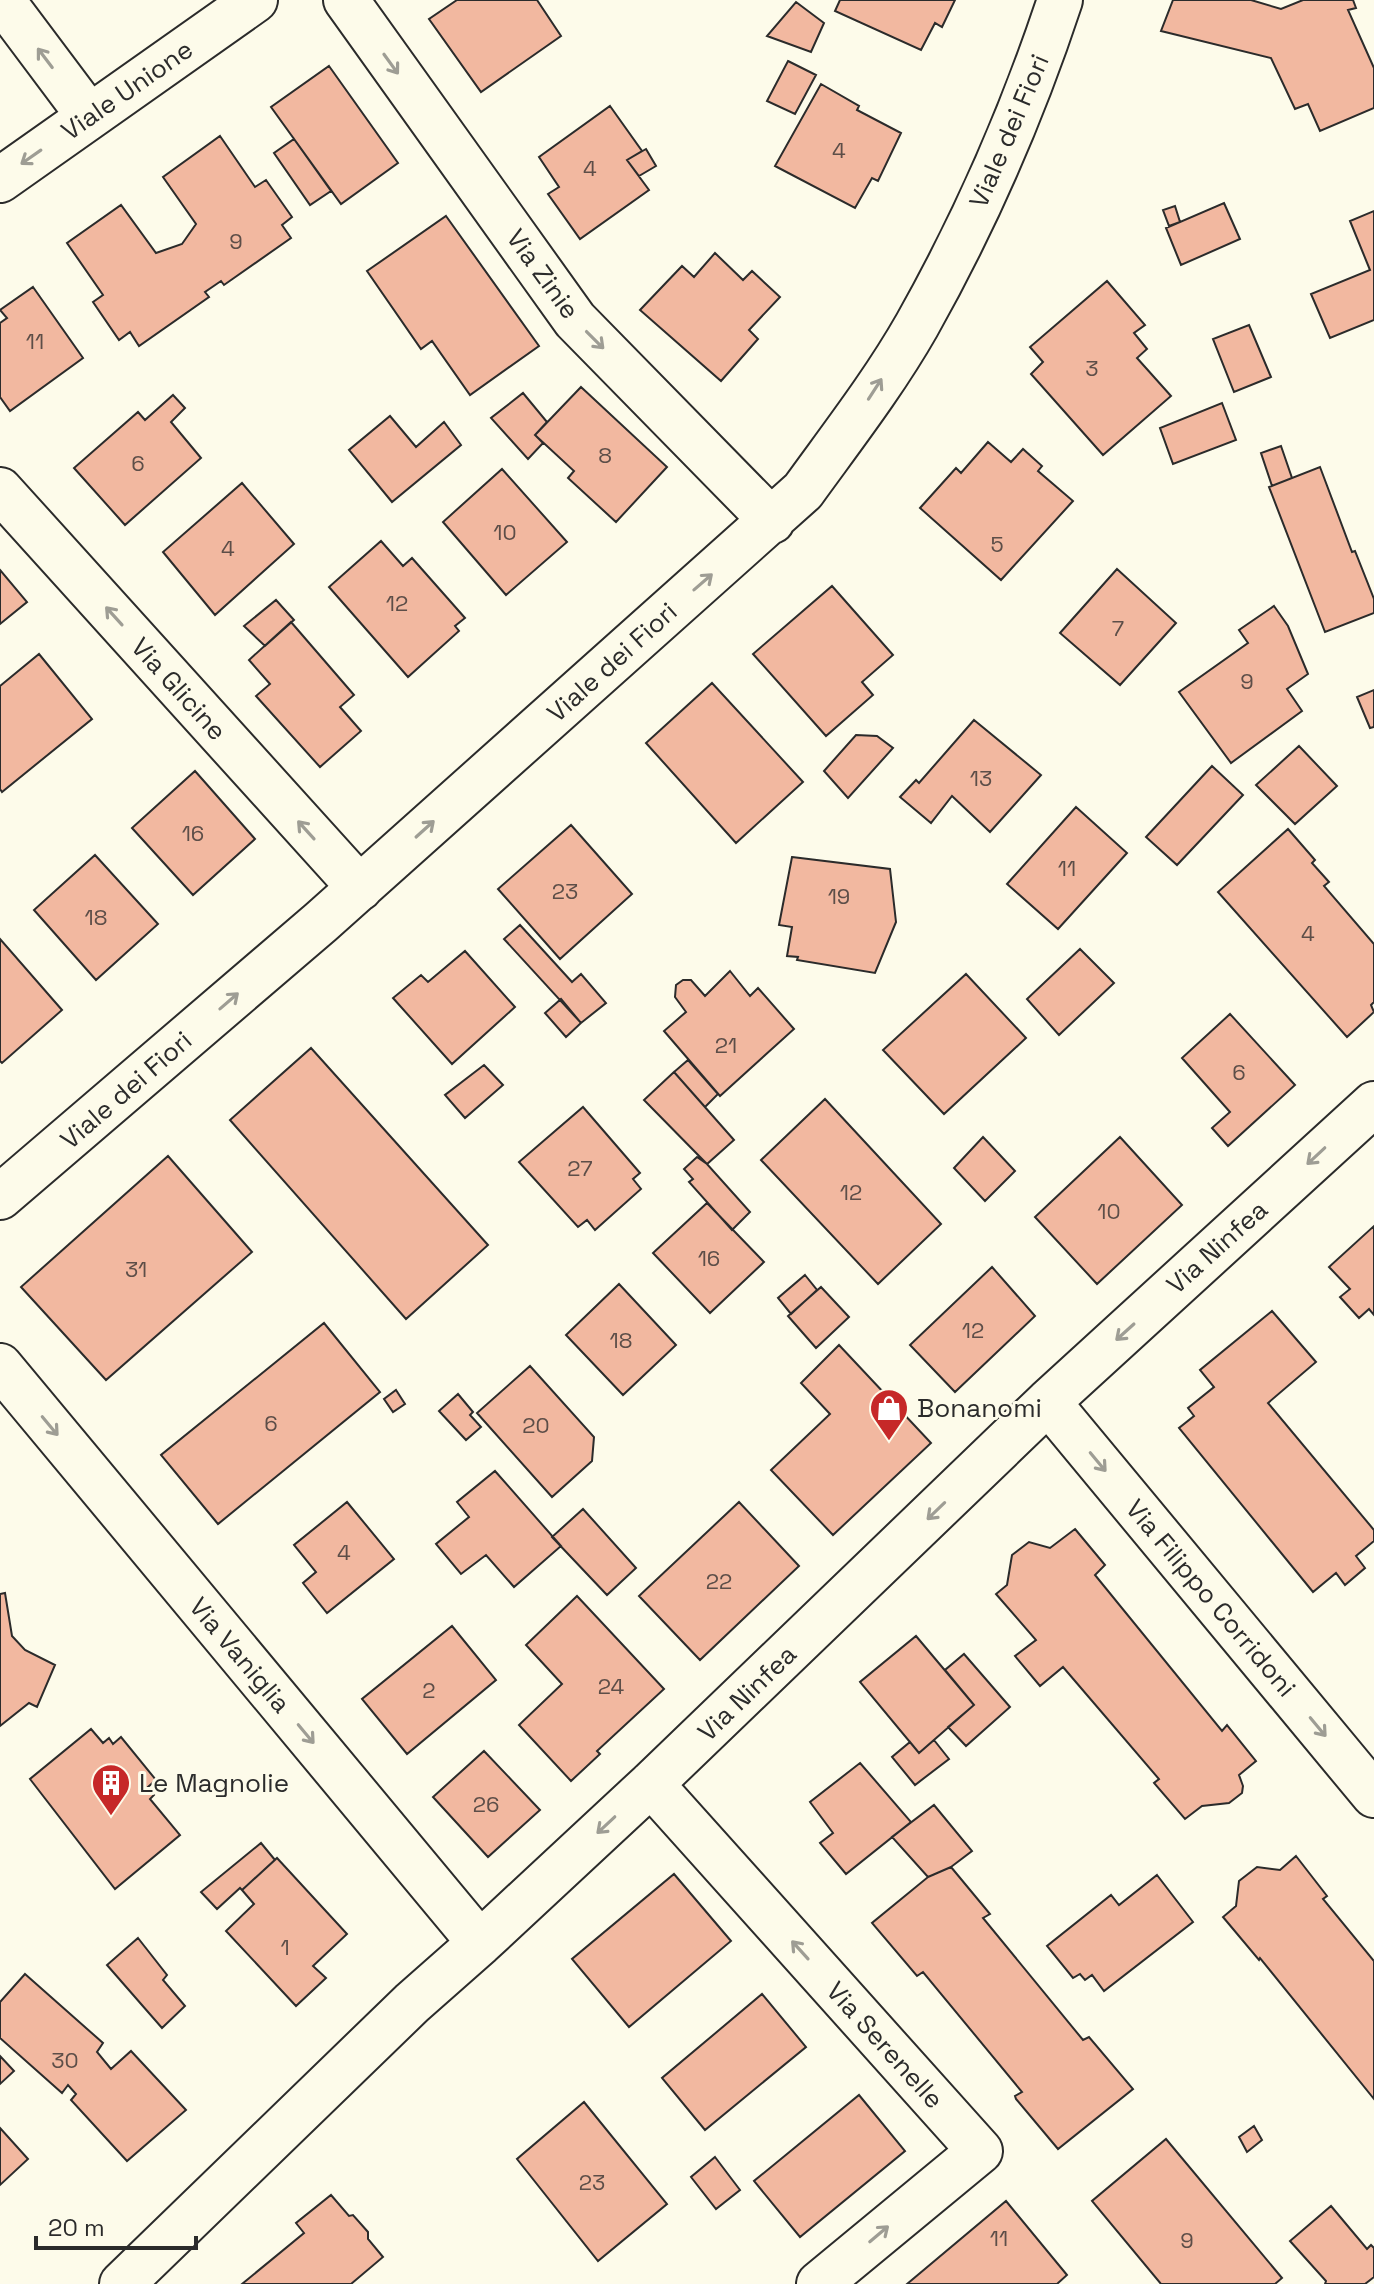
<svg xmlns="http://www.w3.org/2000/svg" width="1374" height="2284" font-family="'Space Grotesk',sans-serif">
  <rect width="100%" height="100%" fill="#fdfbea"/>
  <!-- building -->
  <path fill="#f2b8a0" stroke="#2b2b2b" stroke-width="2" d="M457 0H537L561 36 481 92 429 19Z
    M840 0H955L942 27 935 23 921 50 835 11Z
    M1173 0H1251L1281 9 1303 0H1353L1356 8 1348 10 1374 68V108L1320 131 1308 104 1295 109 1271 58 1161 31Z
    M796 2 824 23 811 52 767 36Z
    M788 61 816 75 795 114 767 101Z
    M329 66 398 163 341 204 271 107Z
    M821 84 859 106 857 110 901 133 878 181 872 178 855 208 775 166Z
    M610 106 642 151 627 160 649 190 580 239 548 194 559 187 539 157Z
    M220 136 255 187 266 180 292 217 282 225 291 238 224 285 221 281 205 292 209 297 139 346 130 332 119 340 93 302 103 295 67 243 121 205 156 253 182 244 196 224 163 177Z
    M294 139 331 191 310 205 274 153Z
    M646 149 656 166 639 176 627 160Z
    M1224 203 1240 239 1181 265 1166 228Z
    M1175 206 1180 222 1169 226 1163 210Z
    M1374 211V320L1330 338 1311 294 1370 270 1350 221Z
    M446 216 539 346 470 395 432 341 421 349 367 271Z
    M715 253 743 280 752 271 780 297 749 330 758 339 721 381 640 310 682 266 694 277Z
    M1107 281 1145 325 1134 333 1147 349 1137 358 1171 396 1103 455 1031 374 1043 362 1030 347Z
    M33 287 83 358 10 411 0 397V323L7 318 0 310Z
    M1249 325 1271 377 1234 392 1213 339Z
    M581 387 667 467 616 522 568 478 574 471 535 435Z
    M523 393 547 422 535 435 543 443 528 459 491 418Z
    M173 395 185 408 171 422 201 458 125 525 74 468 138 412 145 420Z
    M1222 403 1236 440 1173 464 1160 428Z
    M390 416 416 447 444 422 461 445 392 502 349 450Z
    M988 442 1011 462 1023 449 1042 466 1038 471 1073 501 1001 580 920 508 956 468 961 473Z
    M1281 446 1292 478 1272 486 1261 453Z
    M1320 467 1352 552 1355 551 1374 599V613L1325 632 1269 487Z
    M502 469 567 542 506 595 443 522Z
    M242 483 294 544 215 615 163 552Z
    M381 541 403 566 412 558 465 618 455 626 459 631 408 677 329 587Z
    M1117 569 1176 623 1120 685 1060 633Z
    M0 570 27 602 0 624Z
    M832 586 893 655 862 682 873 695 826 736 753 654Z
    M276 600 294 620 265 646 244 626Z
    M1274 606 1288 626 1308 674 1287 689 1302 711 1231 763 1179 692 1248 643 1239 630Z
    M291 622 354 695 340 707 361 731 320 767 256 696 270 684 249 660Z
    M39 654 92 719 2 792 0 789V686Z
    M712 683 803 782 736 843 646 743Z
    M1374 690V727L1370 728 1357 697Z
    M974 720 1041 775 990 832 952 796 931 823 900 797 916 780 919 783Z
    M856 735 877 736 893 748 848 798 824 771Z
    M1299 746 1337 786 1295 824 1256 785Z
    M1212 766 1243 795 1177 865 1146 837Z
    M195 771 255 839 193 895 132 828Z
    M1076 807 1127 853 1058 929 1007 884Z
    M571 825 632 894 560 959 498 889Z
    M1288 829 1315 860 1312 863 1329 882 1324 886 1374 944V1002L1371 1005 1374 1012 1347 1037 1218 892Z
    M95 855 158 924 96 980 34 910Z
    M792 857 890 869 896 922 875 973 797 960 798 957 787 956 792 927 779 925Z
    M520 925 572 982 581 974 606 1003 581 1023 504 939Z
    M0 939 62 1010 2 1063 0 1061Z
    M1080 949 1114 983 1059 1035 1027 999Z
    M465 951 515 1007 452 1064 393 998 421 975 428 982Z
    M730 971 750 996 758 988 794 1029 720 1096 664 1031 686 1012 675 997 676 985 683 980H691L705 996Z
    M966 974 1026 1038 944 1114 883 1050Z
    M561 999 581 1023 566 1037 545 1013Z
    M1230 1014 1295 1085 1228 1146 1212 1128 1230 1112 1182 1058Z
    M311 1048 488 1245 406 1319 230 1120Z
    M688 1060 718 1094 705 1107 674 1072Z
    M484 1065 503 1085 465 1118 445 1095Z
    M674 1072 734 1140 707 1164 644 1100Z
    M825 1099 941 1224 878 1284 761 1160Z
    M583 1107 640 1173 633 1179 641 1189 595 1230 587 1220 578 1227 519 1162Z
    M983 1137 1015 1171 985 1201 954 1168Z
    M1120 1137 1182 1205 1097 1284 1035 1217Z
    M168 1156 252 1252 106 1380 21 1287Z
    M697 1157 707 1164 750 1212 732 1230 689 1182 693 1179 684 1169Z
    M707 1203 764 1262 710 1313 653 1253Z
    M1374 1226V1315L1369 1309 1359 1318 1340 1297 1350 1289 1329 1267Z
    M992 1267 1035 1316 955 1392 910 1345Z
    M805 1275 817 1290 791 1314 778 1298Z
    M619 1284 676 1345 623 1395 566 1335Z
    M821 1287 849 1317 816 1348 788 1316Z
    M1272 1311 1316 1362 1268 1403 1374 1530V1541L1356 1556 1365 1568 1345 1585 1336 1573 1313 1592 1179 1428 1194 1416 1188 1408 1214 1387 1200 1370Z
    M324 1323 380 1392 218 1524 161 1455Z
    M839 1345 931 1443 833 1535 771 1470 830 1414 801 1383Z
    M530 1366 594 1437 592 1461 552 1497 477 1413Z
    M396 1390 405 1404 393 1412 384 1399Z
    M458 1394 473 1412 470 1415 481 1427 466 1440 439 1411Z
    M495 1471 561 1546 514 1587 486 1555 461 1574 436 1544 469 1517 457 1502Z
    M347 1502 394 1559 327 1613 303 1583 316 1572 294 1545Z
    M739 1502 799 1566 700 1660 639 1596Z
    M583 1509 636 1568 607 1595 552 1537Z
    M1075 1529 1105 1565 1095 1575 1222 1731 1227 1725 1256 1761 1239 1775 1243 1786 1242 1793 1229 1803 1202 1806 1185 1819 1154 1783 1159 1779 1063 1667 1040 1686 1015 1656 1036 1640 996 1594 1007 1585 1012 1555 1029 1542 1050 1548Z
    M5 1593 12 1636 25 1650 55 1665 37 1707 29 1703 0 1726V1594Z
    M577 1596 664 1689 597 1751 600 1754 571 1781 519 1725 562 1684 526 1645Z
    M452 1626 496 1680 407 1754 362 1699Z
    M916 1636 974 1705 919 1753 860 1682Z
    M964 1654 1010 1707 966 1746 948 1727 974 1705 945 1670Z
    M91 1729 103 1743 109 1738 113 1744 121 1737 156 1780 148 1787 154 1795 150 1799 180 1835 115 1889 30 1779Z
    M934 1740 949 1759 915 1785 892 1757 910 1742 919 1753Z
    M484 1751 540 1810 488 1857 433 1797Z
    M860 1763 911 1822 846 1874 820 1843 833 1833 810 1802Z
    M934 1805 972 1851 951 1867 928 1877 892 1837Z
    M261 1843 275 1860 242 1890 240 1888 217 1909 201 1892Z
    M1296 1856 1327 1896 1323 1899 1374 1961V2099L1260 1958 1259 1960 1223 1917 1236 1906 1239 1881 1257 1867 1280 1870Z
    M277 1858 347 1934 313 1966 326 1978 296 2006 226 1931 254 1904 242 1890Z
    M951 1867 990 1914 983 1918 1083 2040 1089 2037 1133 2089 1058 2149 1016 2099 1015 2096 1022 2092 923 1972 917 1976 872 1923 928 1877Z
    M674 1874 731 1941 629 2027 572 1959Z
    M1157 1875 1193 1922 1104 1991 1092 1975 1085 1980 1080 1974 1073 1978 1047 1946 1111 1895 1119 1905Z
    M138 1938 167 1975 163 1980 185 2006 162 2028 107 1965Z
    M25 1974 103 2043 97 2052 111 2069 131 2051 186 2110 127 2161 71 2100 76 2094 68 2085 62 2093 0 2038V2002Z
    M762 1994 806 2047 705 2130 662 2078Z
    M0 2056 14 2071 0 2084Z
    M859 2095 905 2151 800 2237 754 2181Z
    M584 2102 667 2204 598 2261 517 2159Z
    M1254 2126 1262 2140 1247 2152 1239 2137Z
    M0 2128 28 2159 0 2185Z
    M1166 2139 1282 2278 1275 2284H1161L1092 2201Z
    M715 2157 740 2190 716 2209 691 2177Z
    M331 2195 349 2216 353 2215 368 2232V2239L383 2257 351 2284H242L304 2233 296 2223Z
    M1006 2201 1067 2275 1057 2284H907Z
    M1331 2206 1367 2249 1371 2245 1374 2248V2277L1365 2284H1325L1326 2281 1290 2241Z"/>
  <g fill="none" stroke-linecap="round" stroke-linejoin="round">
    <defs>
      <path id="minor" d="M2 0 89 116
        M346 0 575 320 772 521
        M0 180 255 0
        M0 490 360 888
        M0 1197 321 922 803 491C842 437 884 383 917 325 975 222 1023 112 1060 0
        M0 1366 480 1943
        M1048 1402 1374 1795
        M651 1784 980 2151 819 2284
        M122 2284 412 2003 480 1943 651 1784 1048 1402 1374 1104"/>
    </defs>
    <!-- minor casing -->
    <use href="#minor" stroke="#2b2b2b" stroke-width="48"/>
    <!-- minor -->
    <use href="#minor" stroke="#fdfbea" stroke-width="44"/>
  </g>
  <!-- one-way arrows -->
  <defs><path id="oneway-shaft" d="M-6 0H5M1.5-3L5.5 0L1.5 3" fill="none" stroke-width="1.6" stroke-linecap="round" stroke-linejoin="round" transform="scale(2)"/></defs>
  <g stroke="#9e9d94">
    <use href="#oneway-shaft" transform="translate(45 58) rotate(-127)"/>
    <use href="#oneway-shaft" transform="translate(391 64) rotate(54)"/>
    <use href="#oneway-shaft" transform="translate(31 157) rotate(145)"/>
    <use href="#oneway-shaft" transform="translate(595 340) rotate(45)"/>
    <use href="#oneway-shaft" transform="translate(875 389) rotate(-57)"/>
    <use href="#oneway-shaft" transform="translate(703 582) rotate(-41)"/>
    <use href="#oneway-shaft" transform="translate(114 616) rotate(-132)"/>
    <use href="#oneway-shaft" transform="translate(425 829) rotate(-42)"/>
    <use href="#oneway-shaft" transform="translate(306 830) rotate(-132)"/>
    <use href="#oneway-shaft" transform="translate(229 1001) rotate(-41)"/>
    <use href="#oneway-shaft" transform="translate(1316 1156) rotate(137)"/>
    <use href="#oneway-shaft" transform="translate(1125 1332) rotate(138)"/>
    <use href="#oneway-shaft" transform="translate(50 1426) rotate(50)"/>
    <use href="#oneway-shaft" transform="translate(1098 1462) rotate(50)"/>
    <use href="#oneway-shaft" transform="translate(936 1511) rotate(136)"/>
    <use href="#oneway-shaft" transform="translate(1318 1727) rotate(50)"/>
    <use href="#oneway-shaft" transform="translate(306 1734) rotate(50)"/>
    <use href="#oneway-shaft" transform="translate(606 1825) rotate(137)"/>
    <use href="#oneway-shaft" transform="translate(800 1950) rotate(-132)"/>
    <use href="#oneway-shaft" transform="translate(879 2234) rotate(-40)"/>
  </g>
  <!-- icons -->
  <defs>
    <symbol id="shop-pin" viewBox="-11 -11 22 30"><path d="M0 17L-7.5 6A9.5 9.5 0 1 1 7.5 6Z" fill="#c62828" stroke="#fdfbea"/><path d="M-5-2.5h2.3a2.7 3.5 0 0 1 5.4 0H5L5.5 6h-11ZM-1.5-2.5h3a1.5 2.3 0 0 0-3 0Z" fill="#fff"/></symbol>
    <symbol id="building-pin" viewBox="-11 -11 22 30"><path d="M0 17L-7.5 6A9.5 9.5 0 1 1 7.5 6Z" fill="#c62828" stroke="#fdfbea"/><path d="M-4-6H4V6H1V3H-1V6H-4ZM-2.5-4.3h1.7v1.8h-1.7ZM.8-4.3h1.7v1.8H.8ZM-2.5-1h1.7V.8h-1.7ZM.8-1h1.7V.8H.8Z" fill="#fff"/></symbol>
  </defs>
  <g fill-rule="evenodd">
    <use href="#shop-pin" x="867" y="1386" width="44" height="60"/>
    <use href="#building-pin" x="89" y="1761" width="44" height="60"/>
  </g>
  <g text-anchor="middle" stroke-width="6" stroke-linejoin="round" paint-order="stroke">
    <!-- number labels -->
    <g font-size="22" fill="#5d4e48">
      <text x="839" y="158">4</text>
      <text x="590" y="176">4</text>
      <text x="236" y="249">9</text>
      <text x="35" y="349">11</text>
      <text x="1092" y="376">3</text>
      <text x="605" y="463">8</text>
      <text x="138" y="471">6</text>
      <text x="505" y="540">10</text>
      <text x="997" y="552">5</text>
      <text x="228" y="556">4</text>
      <text x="397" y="611">12</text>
      <text x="1118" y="636">7</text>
      <text x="1247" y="689">9</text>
      <text x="981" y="786">13</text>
      <text x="193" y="841">16</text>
      <text x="1067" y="876">11</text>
      <text x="565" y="899">23</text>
      <text x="839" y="904">19</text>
      <text x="96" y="925">18</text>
      <text x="1308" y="941">4</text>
      <text x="726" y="1053">21</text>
      <text x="1239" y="1080">6</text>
      <text x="580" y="1176">27</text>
      <text x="851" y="1200">12</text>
      <text x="1109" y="1219">10</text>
      <text x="709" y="1266">16</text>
      <text x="136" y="1277">31</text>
      <text x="973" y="1338">12</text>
      <text x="621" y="1348">18</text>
      <text x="271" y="1431">6</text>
      <text x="536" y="1433">20</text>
      <text x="344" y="1560">4</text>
      <text x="719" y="1589">22</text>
      <text x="611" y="1694">24</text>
      <text x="429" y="1698">2</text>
      <text x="486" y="1812">26</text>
      <text x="285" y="1955">1</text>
      <text x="65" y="2068">30</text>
      <text x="592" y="2190">23</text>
      <text x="999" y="2246">11</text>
      <text x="1187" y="2248">9</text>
    </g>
    <!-- street labels -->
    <g font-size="26" fill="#2b2b2b" stroke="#fdfbea">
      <text transform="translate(127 90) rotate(-35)" y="9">Viale Unione</text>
      <text transform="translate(1009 131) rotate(-67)" y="9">Viale dei Fiori</text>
      <text transform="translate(543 274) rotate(54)" y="9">Via Zinie</text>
      <text transform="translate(612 662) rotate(-42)" y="9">Viale dei Fiori</text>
      <text transform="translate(179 689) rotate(48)" y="9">Via Glicine</text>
      <text transform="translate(126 1090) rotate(-41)" y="9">Viale dei Fiori</text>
      <text transform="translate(1217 1247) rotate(-42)" y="9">Via Ninfea</text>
      <text transform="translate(1211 1598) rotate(50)" y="9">Via Filippo Corridoni</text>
      <text transform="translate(240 1655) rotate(50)" y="9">Via Vaniglia</text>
      <text transform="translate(747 1693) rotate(-44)" y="9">Via Ninfea</text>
      <text transform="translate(885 2045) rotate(48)" y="9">Via Serenelle</text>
    </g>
    <!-- poi labels -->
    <g font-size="26" fill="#2b2b2b" stroke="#fdfbea" text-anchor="start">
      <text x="917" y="1417">Bonanomi</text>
      <text x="139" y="1792">Le Magnolie</text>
    </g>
  </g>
  <!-- scale -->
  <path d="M36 2236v12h160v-12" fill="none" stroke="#2b2b2b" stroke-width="4"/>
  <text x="48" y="2236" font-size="24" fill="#2b2b2b" stroke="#fdfbea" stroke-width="6" paint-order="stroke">20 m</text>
</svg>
